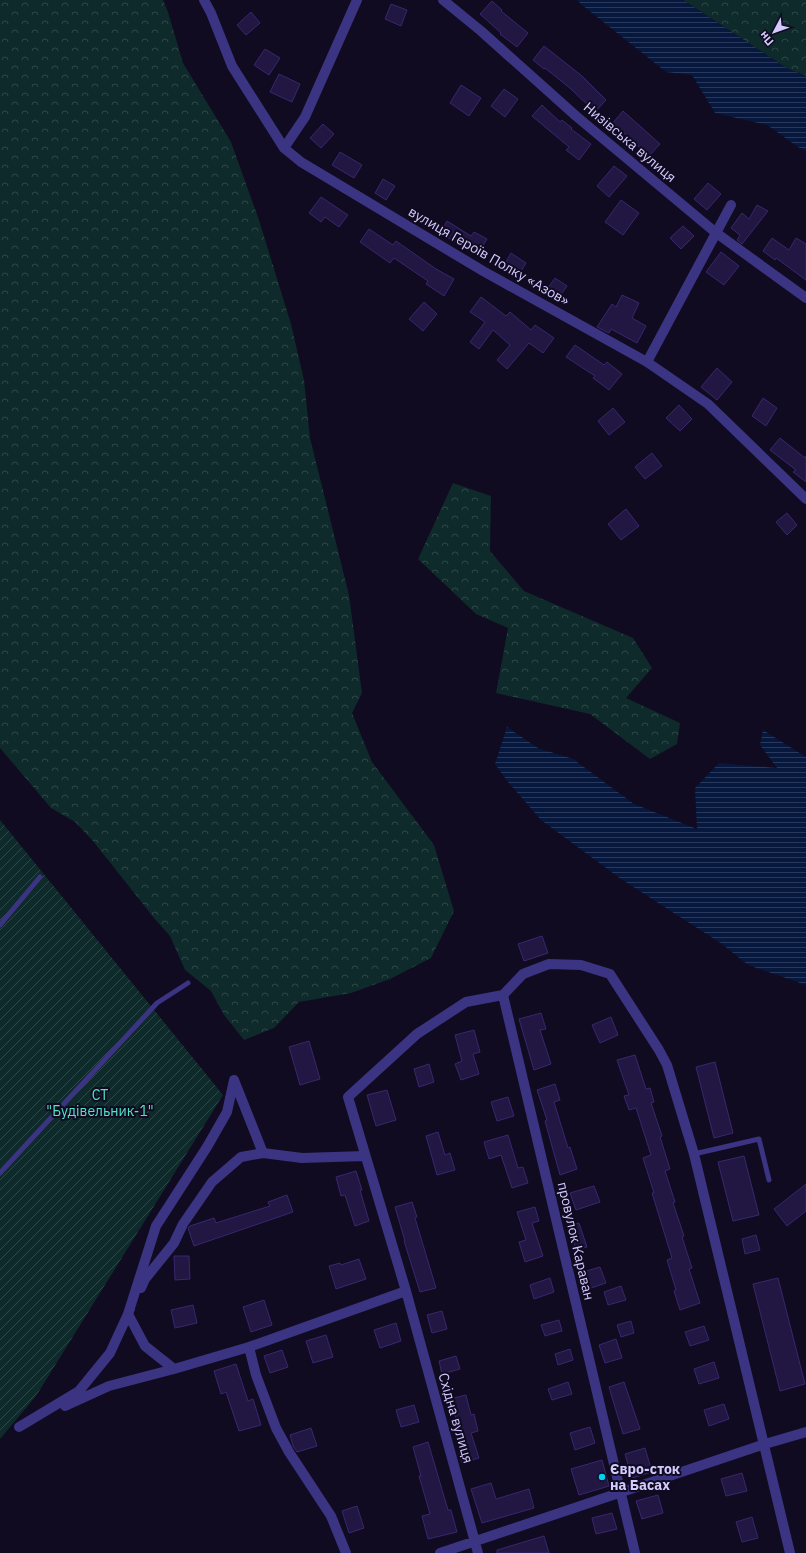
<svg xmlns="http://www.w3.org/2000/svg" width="806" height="1553" font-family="'IBM Plex Sans',sans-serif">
  <defs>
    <pattern id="forest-crowns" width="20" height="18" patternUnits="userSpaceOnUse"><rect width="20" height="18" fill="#0e2a2a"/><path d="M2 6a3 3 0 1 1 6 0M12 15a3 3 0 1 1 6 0" fill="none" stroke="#30484a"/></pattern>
    <pattern id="garden-furrows" width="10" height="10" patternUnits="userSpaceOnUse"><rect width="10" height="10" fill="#0e2a2a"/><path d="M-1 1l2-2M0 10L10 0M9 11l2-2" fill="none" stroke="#30484a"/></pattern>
    <pattern id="water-rules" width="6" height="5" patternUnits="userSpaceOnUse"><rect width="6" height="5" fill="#06183e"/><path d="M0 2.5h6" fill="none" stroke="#29385b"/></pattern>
  </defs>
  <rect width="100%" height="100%" fill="#100b20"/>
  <!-- forest -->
  <path fill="url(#forest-crowns)" d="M0 0H163L168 12 183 63 231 142 259 220 291 324 304 380 310 438 349 595 362 693 352 713 372 762 434 845 454 911 431 958 390 979 351 993 299 1002 274 1028 244 1040 224 1015 211 991 185 970 170 936 154 918 93 841 75 822 51 808 0 748Z
    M683 0H806V76L788 69Z
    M453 483 491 496 490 551 524 591 633 638 652 668 626 698 680 723 677 744 650 759 590 714 496 693 508 628 476 614 418 559Z"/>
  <!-- garden -->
  <path fill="url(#garden-furrows)" d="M0 820 223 1095 36 1396 0 1439Z"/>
  <!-- water -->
  <path fill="url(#water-rules)" d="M577 0H683L788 69 806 76V151L798 147 767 125 715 113 692 75 666 72 582 5Z
    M507 727 538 748 573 759 634 804 697 829 695 788 719 763 777 768 760 745 763 730 806 757V985L748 965 722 944 621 879 541 820 508 782 495 764Z"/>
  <!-- building -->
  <path fill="#211742" stroke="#39276f" d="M492 1 502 10 501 11 528 33 517 47 500 34 501 33 480 14Z
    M391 4 407 10 401 26 385 19Z
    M251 12 260 23 246 35 237 25Z
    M544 46 582 76 606 100 595 112 571 89 545 68 544 69 533 60Z
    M265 49 280 58 269 75 254 65Z
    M279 74 300 84 292 102 270 92Z
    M461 85 481 98 469 116 450 103Z
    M504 89 518 99 505 117 491 106Z
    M542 105 560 122 562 120 572 128 571 129 591 144 579 160 566 150 569 147 532 116Z
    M623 111 660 144 649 156 625 134 612 124Z
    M323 124 334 134 321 148 310 138Z
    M340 152 362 165 354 178 332 165Z
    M614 166 627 176 609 197 597 186Z
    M383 179 395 186 386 200 375 193Z
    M708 183 721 194 707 210 694 199Z
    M321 197 348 215 339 227 325 217 321 222 309 213Z
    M621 200 639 213 623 235 605 222Z
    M757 205 768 211 742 244 737 240 740 235 731 228 742 213 749 219Z
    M447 221 471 236 474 232 487 239 477 255 440 233Z
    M683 226 694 236 681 249 670 238Z
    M369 229 393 245 396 241 436 269 454 279 444 296 426 284 428 281 394 258 390 263 360 242Z
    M772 238 789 250 796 238 806 244V280L776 258 775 260 763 251Z
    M721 252 739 266 724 285 706 272Z
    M511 253 526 263 517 278 502 269Z
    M555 278 567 286 557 300 545 292Z
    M622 295 639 303 632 318 646 326 637 343 611 329 609 333 597 327 612 304 616 307Z
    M481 297 506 316 510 312 531 330 535 325 554 338 543 353 529 343 507 369 497 360 510 345 493 330 479 349 470 342 485 322 470 312Z
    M424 302 437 314 423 331 409 319Z
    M575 345 604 365 607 362 622 374 609 390 593 378 595 376 566 357Z
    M717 368 732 382 717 400 701 387Z
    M763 398 777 408 766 426 752 416Z
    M679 405 692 419 680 431 666 418Z
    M613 408 625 422 609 435 598 421Z
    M780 438 805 458 806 456V482L793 472 796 470 770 450Z
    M652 453 662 466 645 479 635 467Z
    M626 509 639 526 621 540 608 524Z
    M787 513 797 525 787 535 776 522Z
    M542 936 548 953 524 961 518 944Z
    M541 1013 546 1029 540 1030 551 1064 534 1070 519 1019Z
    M611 1017 618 1035 600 1043 592 1025Z
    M474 1030 480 1052 473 1054 479 1074 461 1080 455 1064 462 1061 455 1035Z
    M309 1041 320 1079 300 1085 289 1047Z
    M635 1055 646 1089 650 1088 654 1102 651 1103 662 1136 660 1137 670 1169 665 1171 675 1202 673 1203 684 1236 682 1237 692 1268 689 1269 700 1303 680 1310 674 1291 676 1290 667 1260 672 1258 652 1193H654L643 1158 651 1155 636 1108 629 1110 624 1096 629 1095 617 1060Z
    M715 1062 733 1133 714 1138 696 1067Z
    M429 1064 434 1082 419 1087 414 1069Z
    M555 1084 560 1100 554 1102 568 1148 570 1147 577 1169 560 1175 545 1121 547 1120 537 1090Z
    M387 1090 396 1120 376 1126 367 1095Z
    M508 1097 514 1116 497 1121 491 1102Z
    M438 1132 445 1155 450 1153 455 1170 437 1175 426 1136Z
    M508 1135 518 1168 523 1167 528 1183 512 1188 501 1155 489 1159 484 1142Z
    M744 1156 759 1215 733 1221 718 1162Z
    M356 1171 362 1190H360L369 1221 355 1226 345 1195 341 1196 336 1177Z
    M806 1184V1211L787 1226 774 1209Z
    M594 1186 600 1202 576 1210 570 1193Z
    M287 1195 293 1212 194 1246 188 1228 190 1226 214 1218 216 1223 270 1206 268 1202Z
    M412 1202 417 1217 415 1218 436 1288 420 1292 404 1241H405L395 1207Z
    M535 1207 539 1221 532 1223 543 1256 525 1262 519 1242 526 1240 517 1212Z
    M579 1223 587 1247 576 1250 568 1226Z
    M756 1235 760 1250 745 1254 742 1239Z
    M174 1256H189L190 1279 175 1280Z
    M359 1259 366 1279 336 1289 329 1266 340 1263 341 1265Z
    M600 1267 606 1283 588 1289 583 1272Z
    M550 1278 554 1292 534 1299 530 1285Z
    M778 1278 805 1384 780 1391 753 1284Z
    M621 1286 626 1300 608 1305 604 1292Z
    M264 1300 272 1325 251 1332 243 1307Z
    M193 1305 197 1323 175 1328 171 1310Z
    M442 1311 447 1329 432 1333 427 1315Z
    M559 1320 562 1331 545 1336 541 1325Z
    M631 1321 634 1333 621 1337 617 1325Z
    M396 1323 401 1341 380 1348 374 1330Z
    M704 1326 709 1340 690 1346 685 1332Z
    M326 1335 333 1357 313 1363 306 1341Z
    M616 1339 622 1358 605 1363 599 1345Z
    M570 1349 573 1360 558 1365 555 1354Z
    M282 1350 288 1367 270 1373 264 1356Z
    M456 1356 460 1369 442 1374 439 1361Z
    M714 1362 719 1378 699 1384 694 1369Z
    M236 1364 248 1401 253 1399 261 1425 239 1431 226 1392 221 1394 214 1371Z
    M568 1382 572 1394 552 1400 548 1389Z
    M624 1382 640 1429 623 1434 609 1387Z
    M466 1395 471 1415 474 1414 478 1431 471 1433 479 1458 462 1463 459 1453 466 1451 450 1399Z
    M724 1404 729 1419 709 1426 704 1410Z
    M414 1405 419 1422 401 1427 396 1410Z
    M590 1427 595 1443 575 1450 570 1433Z
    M311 1428 317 1446 297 1452 293 1446 290 1435Z
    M428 1442 448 1510H451L457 1532 428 1539 422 1516 430 1514 419 1476H421L413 1447Z
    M645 1448 652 1472 632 1478 625 1454Z
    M602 1460 609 1486 579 1495 571 1469Z
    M742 1473 747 1491 726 1496 721 1479Z
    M491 1483 496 1499 529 1489 534 1508 482 1523 471 1489Z
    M658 1495 663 1513 642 1519 636 1501Z
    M357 1506 364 1528 349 1533 342 1511Z
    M612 1513 617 1529 596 1534 592 1518Z
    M752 1517 758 1538 742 1542 736 1522Z
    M544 1536 549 1553H497V1550Z"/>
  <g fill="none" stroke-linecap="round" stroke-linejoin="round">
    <!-- service -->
    <path stroke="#3b3482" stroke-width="5" d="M0 925 40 877
      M694 1154 759 1139 769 1180
      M0 1173 157 1003 188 983"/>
    <!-- minor -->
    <path stroke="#3b3482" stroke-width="10" d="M204 0 211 13 232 66 284 148 301 162 483 271 647 362 708 404 806 499
      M443 0 481 31 576 116 715 232 806 298
      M284 148 305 117 357 0
      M647 362 731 205
      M503 995 635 1553
      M234 1080 263 1153 302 1158 365 1156
      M141 1288 145 1279 174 1243 183 1224 212 1182 241 1157 263 1153
      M130 1309 128 1314 145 1346 174 1369
      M249 1347 256 1375 276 1428 289 1452 331 1516 346 1553
      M65 1406 109 1386 174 1369 249 1347 406 1291
      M19 1427 79 1391 110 1353 128 1314 156 1226 207 1147 227 1112 234 1080
      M440 1553 765 1444 806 1432
      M478 1553 406 1291 348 1097 417 1034 466 1002 503 995 523 974 549 964 581 965 610 974 659 1050 667 1065 694 1154 790 1553"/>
  </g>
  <!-- markers -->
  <circle fill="#00d1f5" stroke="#100b20" stroke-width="1.5" cx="602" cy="1477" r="4"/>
  <g text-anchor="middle" stroke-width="4" stroke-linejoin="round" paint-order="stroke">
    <!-- street labels -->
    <g font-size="14" fill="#d3caff" stroke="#100b20">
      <text transform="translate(630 142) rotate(40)" y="5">Низівська вулиця</text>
      <text transform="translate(489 256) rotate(30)" y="5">вулиця Героїв Полку «Азов»</text>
      <text transform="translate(576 1241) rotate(77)" y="5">провулок Караван</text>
      <text transform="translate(456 1418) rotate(74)" y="5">Східна вулиця</text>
    </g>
    <!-- park labels -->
    <g font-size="14" fill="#51e5c7" stroke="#100b20">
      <text x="100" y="1100">СТ<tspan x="100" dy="16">"Будівельник-1"</tspan></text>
    </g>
    <!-- poi labels -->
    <g font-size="14" font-weight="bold" fill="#d3caff" stroke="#100b20" text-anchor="start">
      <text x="610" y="1474">Євро-сток<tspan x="610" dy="16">на Басах</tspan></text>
    </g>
  </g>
  <!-- north arrow -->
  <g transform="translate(774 32) rotate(229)" stroke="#100b20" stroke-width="3" paint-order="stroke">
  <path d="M0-3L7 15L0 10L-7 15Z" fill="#d3caff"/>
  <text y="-6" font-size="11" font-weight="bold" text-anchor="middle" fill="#d3caff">Пн</text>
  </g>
</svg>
